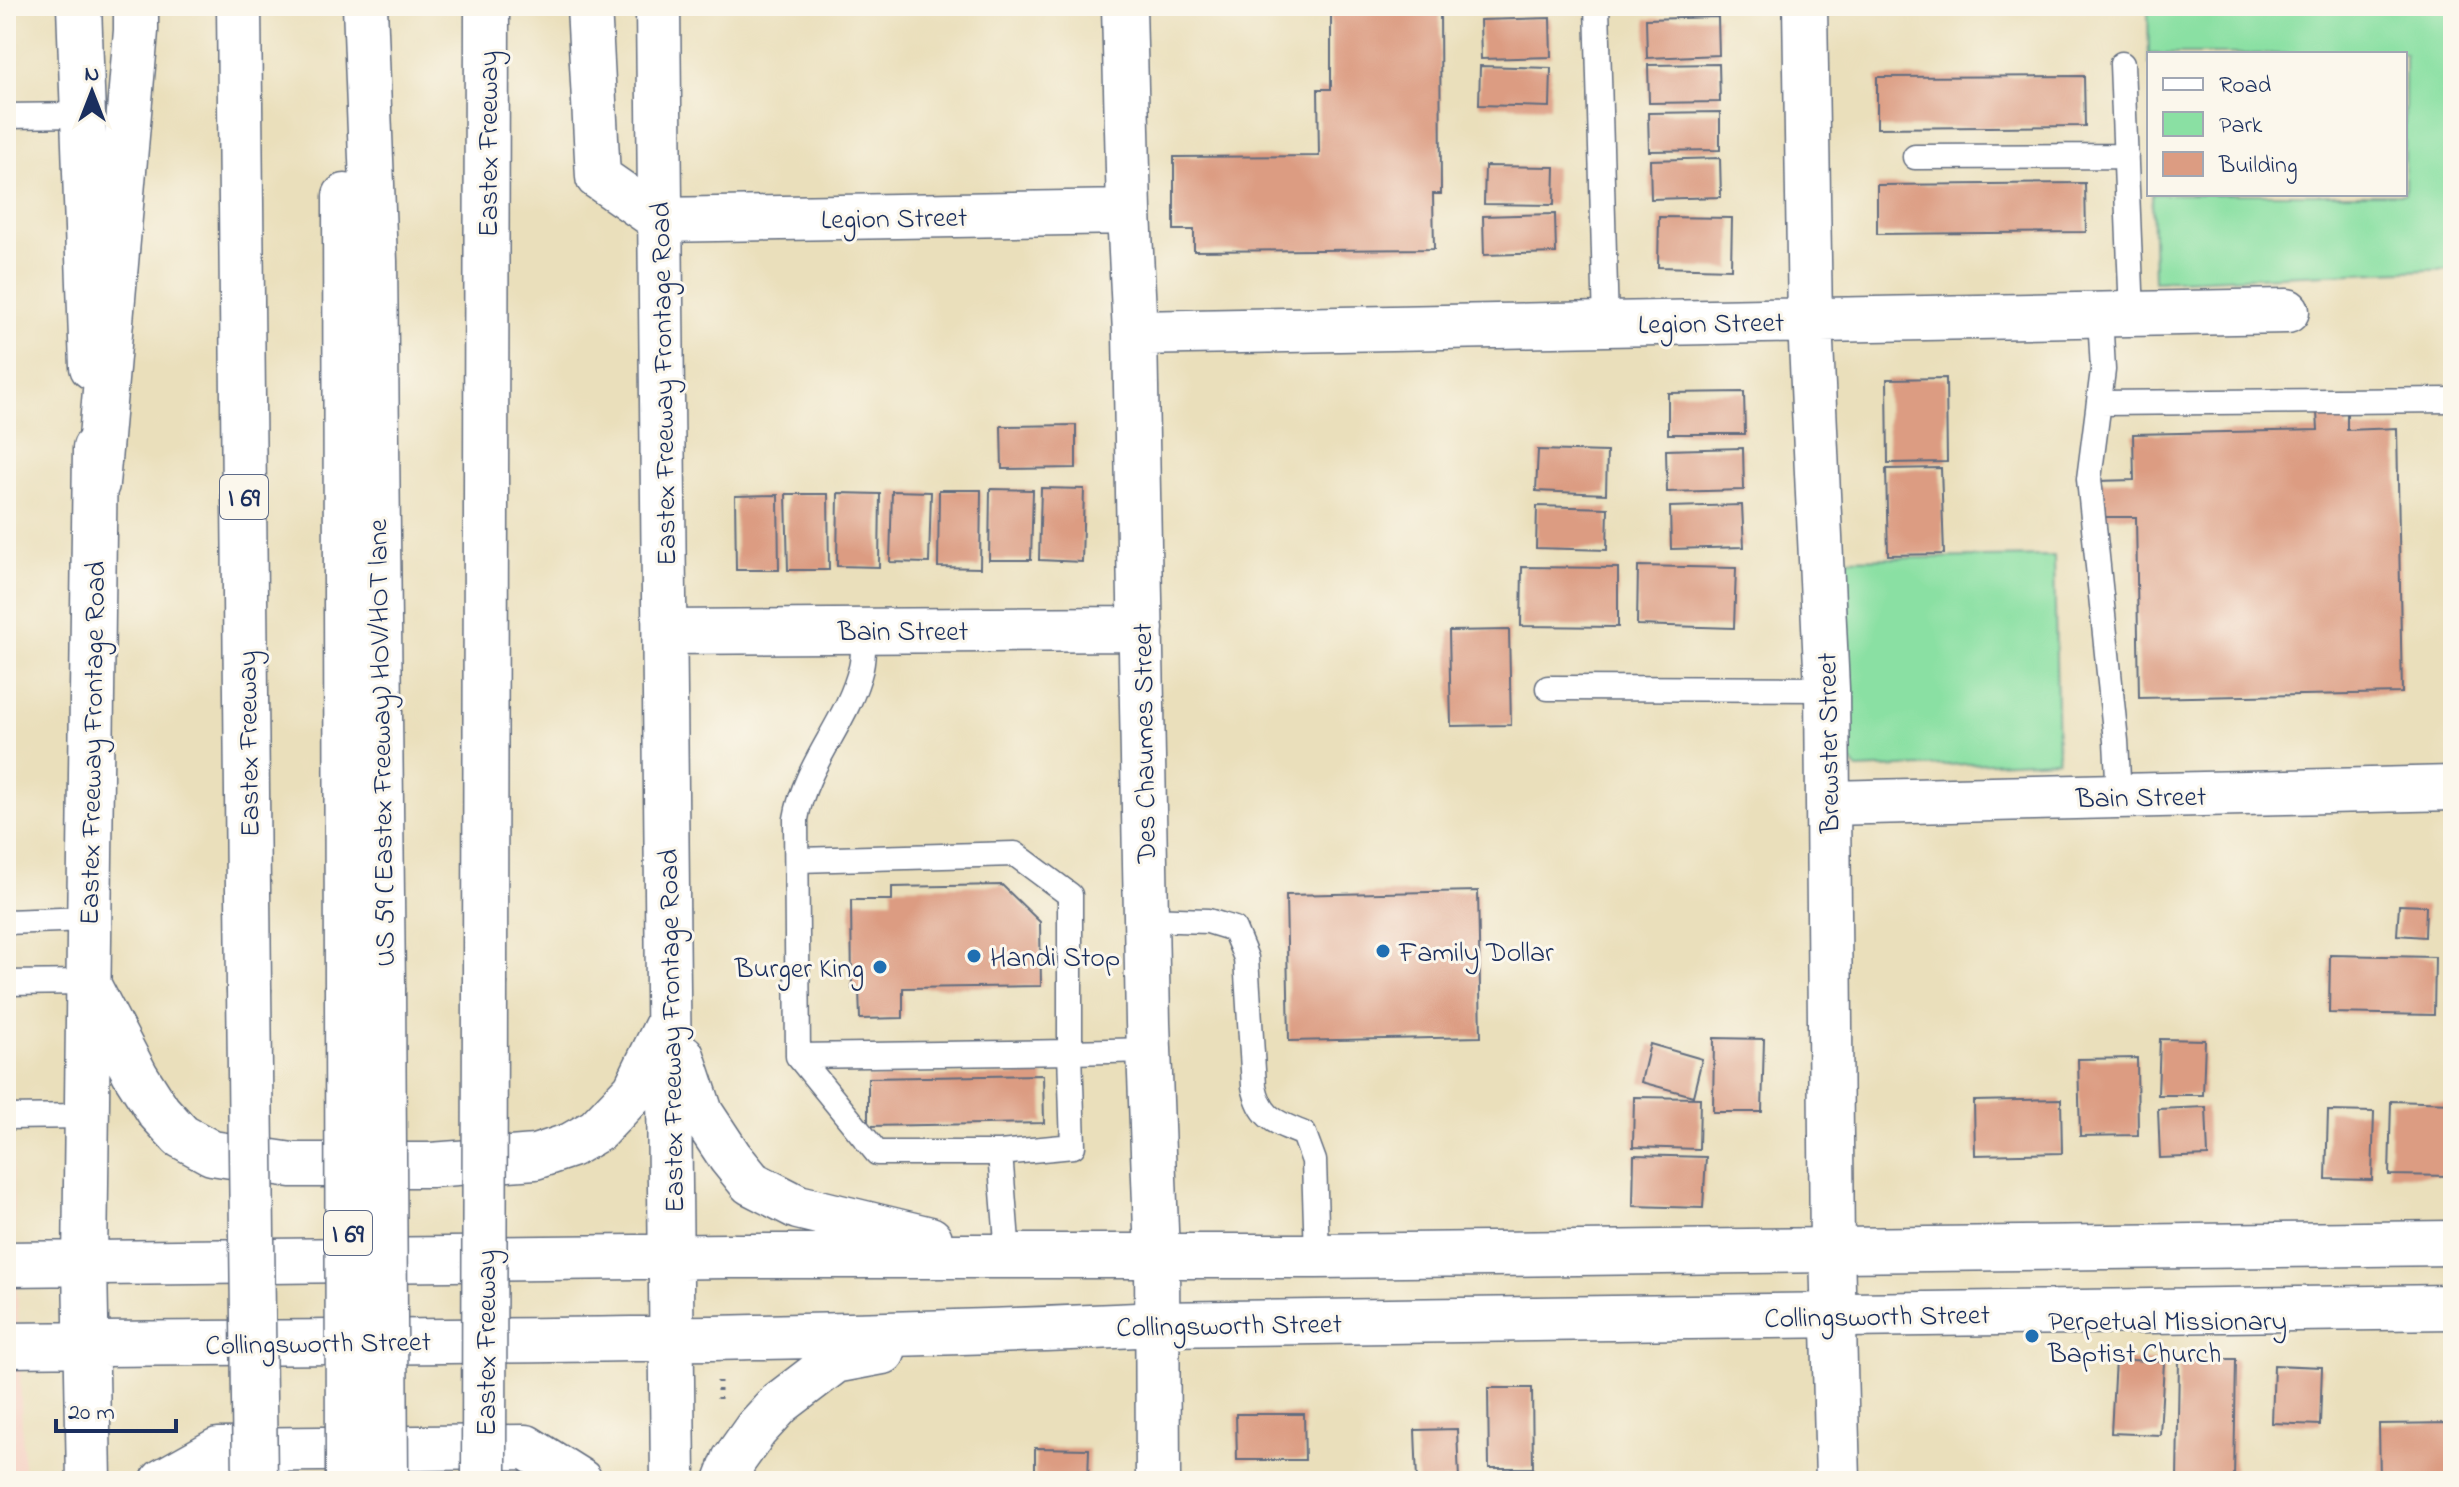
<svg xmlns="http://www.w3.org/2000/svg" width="2459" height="1487" font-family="'Indie Flower',sans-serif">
  <rect width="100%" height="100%" fill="#fbf7ec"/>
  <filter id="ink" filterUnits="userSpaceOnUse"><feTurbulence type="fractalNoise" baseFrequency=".0125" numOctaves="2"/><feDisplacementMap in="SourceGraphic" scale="16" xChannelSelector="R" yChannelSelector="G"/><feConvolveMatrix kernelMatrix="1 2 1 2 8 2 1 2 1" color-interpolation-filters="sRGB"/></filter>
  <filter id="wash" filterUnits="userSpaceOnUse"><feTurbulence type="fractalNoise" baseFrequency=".006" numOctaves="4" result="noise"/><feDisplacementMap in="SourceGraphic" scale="32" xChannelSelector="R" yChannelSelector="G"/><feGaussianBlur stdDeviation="1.8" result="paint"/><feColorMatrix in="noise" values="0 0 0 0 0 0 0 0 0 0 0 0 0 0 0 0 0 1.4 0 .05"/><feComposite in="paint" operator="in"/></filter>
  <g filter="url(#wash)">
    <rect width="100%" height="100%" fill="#eadfbb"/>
    <!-- built -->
    <path fill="#f6d2c4" d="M6 990 24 1481H6Z"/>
    <!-- green -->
    <path fill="#8ae0a3" stroke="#528880" stroke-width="2" d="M2148 6H2453V269L2154 281 2152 194H2405V54H2149V65Z
      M2054 556 2058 760 1857 769 1840 749 1839 559Z"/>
    <g id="blocks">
      <!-- building -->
      <path fill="#dc9c82" d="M1440 8 1441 194H1433L1434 249 1194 251V230H1174V157L1319 156 1318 89H1331V9Z
        M1718 17 1719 55 1647 58 1646 19Z
        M1550 18 1551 57 1481 59 1480 20Z
        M1719 64 1720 102 1649 103 1648 65Z
        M1480 66 1551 68 1550 107 1479 105Z
        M2084 76 2085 126 1877 128V77Z
        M1720 112V150L1649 151 1648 113Z
        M1720 158 1721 197 1651 199 1650 160Z
        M1485 166 1555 167 1554 205 1484 204Z
        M2085 183 2086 232 1877 234V185Z
        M1555 214 1556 253 1484 255 1483 216Z
        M1659 217 1732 218 1731 269 1658 267Z
        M1946 378 1947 462 1888 463 1887 379Z
        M1744 392 1745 434H1668V393Z
        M2347 411V430L2397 428 2402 693 2139 698 2136 517H2097V481L2134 480 2133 434 2318 430 2317 412Z
        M1076 425V468L1002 469 1001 426Z
        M1743 448 1744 490 1667 492 1666 450Z
        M1538 450 1607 452 1606 494 1536 491Z
        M1941 468 1944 554 1888 555 1886 469Z
        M1041 488 1084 489 1082 562 1039 560Z
        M990 489 1033 490 1031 560H989Z
        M939 490H981L980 568 938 567Z
        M892 491 931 492 929 563 890 562Z
        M838 493 880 494 879 567 837 566Z
        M786 494H828L829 570H788Z
        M778 495 779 570H736L735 496Z
        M1742 505 1744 547 1671 549 1670 507Z
        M1537 506 1608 508 1607 550 1536 548Z
        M1638 566 1736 568 1734 628 1637 625Z
        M1522 567 1618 568V627L1521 626Z
        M1509 630 1511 725 1451 726 1449 631Z
        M1002 885 1040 922 1041 986 903 988V1018L860 1019 859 989H852L851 900H892V887Z
        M1478 891 1481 1037 1289 1041 1286 895Z
        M2399 905 2426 906 2425 937 2397 935Z
        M2330 955 2435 957 2434 1015 2329 1013Z
        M1714 1038 1764 1039 1762 1112H1713Z
        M2160 1039 2205 1040 2203 1095H2158Z
        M1650 1044 1702 1059 1693 1096 1641 1082Z
        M2137 1058 2138 1135 2080 1136 2078 1059Z
        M1043 1075 1044 1123 868 1126V1078Z
        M1634 1097 1700 1098 1699 1149 1633 1147Z
        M2061 1099 2062 1153 1975 1155 1974 1101Z
        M2391 1101 2453 1103V1176L2389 1175Z
        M2206 1107 2208 1156 2160 1158 2158 1109Z
        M2328 1111 2374 1112 2372 1180 2326 1179Z
        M1634 1155 1706 1157 1703 1208 1633 1206Z
        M2115 1359 2164 1362 2160 1435 2111 1433Z
        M2179 1359H2236L2234 1481H2177Z
        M2274 1365 2322 1367 2320 1425 2272 1423Z
        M1488 1388H1532L1533 1468H1489Z
        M1236 1414H1304L1305 1460H1237Z
        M2453 1423V1481H2380L2379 1424Z
        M1457 1429 1459 1480 1417 1481 1415 1430Z
        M1035 1448 1089 1449 1088 1481H1035Z"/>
    </g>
  </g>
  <g filter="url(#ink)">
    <use href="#blocks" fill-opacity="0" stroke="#636d7f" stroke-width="2"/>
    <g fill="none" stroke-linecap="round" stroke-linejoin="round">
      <defs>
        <path id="lane" d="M1597 6 1606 324
          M2122 64 2132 315
          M6 116 83 115
          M1915 157 2126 156
          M2100 315 2103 370 2089 479 2116 741 2119 796
          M2099 403 2453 400
          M863 630C863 643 864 656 861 668 848 722 805 764 796 819L798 1056 877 1153H1000L1008 1255
          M1548 688 1827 689
          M798 860 1015 854 1070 895V1052L798 1056
          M1147 919 1208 921 1234 929 1246 958 1254 1086C1261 1119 1275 1122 1304 1134L1314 1161 1317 1256
          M6 922 88 919
          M6 983 87 982
          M6 1117 86 1116
          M1000 1153 1073 1146 1070 1052 1149 1050"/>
        <path id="street" d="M1124 6 1129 212 1135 333 1148 1023 1157 1255 1158 1481
          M1805 6 1810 321 1827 689 1832 1250 1838 1481
          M660 220 1129 212
          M1135 333 2287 311
          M665 632 1141 629
          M1829 803 2453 788"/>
        <path id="secondary" d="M79 6 92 367
          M658 6 673 1481
          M90 988 136 1076 159 1112 181 1136 212 1153 292 1165H431L535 1157 571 1145 597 1130 635 1090 666 1027
          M682 1056 701 1113 730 1157 751 1183 798 1207 930 1239
          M6 1264 727 1256H1317L2453 1243
          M6 1345C390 1340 774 1343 1157 1324L2453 1307
          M89 1481 85 1265 95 448
          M163 1481 218 1450 526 1447 580 1481
          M726 1481 734 1460 756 1429 780 1403 835 1361 883 1352"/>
        <path id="highway" d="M239 6 249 989
          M365 6 375 261 383 988
          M589 6 598 177 660 220
          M345 196 347 985
          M97 484 136 31V6
          M485 982 487 6"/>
      </defs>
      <!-- lane casing -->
      <use href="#lane" stroke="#636d7f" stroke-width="27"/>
      <!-- street casing -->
      <use href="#street" stroke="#636d7f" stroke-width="47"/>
      <!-- secondary casing -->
      <use href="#secondary" stroke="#636d7f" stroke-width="47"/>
      <!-- highway casing -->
      <use href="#highway" stroke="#636d7f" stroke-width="47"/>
      <!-- path -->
      <path stroke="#636d7f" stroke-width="5" stroke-dasharray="2 6" stroke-linecap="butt" d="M719 1399V1380"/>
      <!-- lane -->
      <use href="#lane" stroke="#fff" stroke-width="24"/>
      <!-- street -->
      <use href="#street" stroke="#fff" stroke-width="44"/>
      <!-- secondary -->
      <use href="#secondary" stroke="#fff" stroke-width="44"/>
      <!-- highway -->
      <use href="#highway" stroke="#fff" stroke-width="44"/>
      <defs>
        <path id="highway-bridge" d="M347 985 348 1481
          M383 988 386 1481
          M249 989 255 1481
          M484 1481 485 982"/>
      </defs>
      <!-- highway-bridge casing -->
      <use href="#highway-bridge" stroke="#636d7f" stroke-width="47" stroke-linecap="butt"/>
      <!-- highway-bridge -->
      <use href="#highway-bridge" stroke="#fff" stroke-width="44"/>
    </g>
  </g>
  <!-- markers -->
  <g fill="#1f6fb2" stroke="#fbf7ec" stroke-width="3">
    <circle cx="1383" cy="951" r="8"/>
    <circle cx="974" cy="956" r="8"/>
    <circle cx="880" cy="967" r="8"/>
    <circle cx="2032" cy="1336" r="8"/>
  </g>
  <g text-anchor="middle" stroke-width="6" stroke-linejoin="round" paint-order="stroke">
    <!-- shield labels -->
    <g fill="#fbf7ec" stroke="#5e6b89" stroke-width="2">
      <rect x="220" y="475" width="48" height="44" rx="6"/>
      <rect x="324" y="1211" width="48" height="44" rx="6"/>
    </g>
    <g font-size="26" font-weight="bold" fill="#1b2f5e">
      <text x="244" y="506">I 69</text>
      <text x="348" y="1242">I 69</text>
    </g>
    <!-- street labels -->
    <g font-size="28" fill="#1b2f5e" stroke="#fbf7ec">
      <text transform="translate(487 144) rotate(-90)" y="10">Eastex Freeway</text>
      <text transform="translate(894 217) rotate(-1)" y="10">Legion Street</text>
      <text transform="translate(1711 322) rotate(-1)" y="10">Legion Street</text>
      <text transform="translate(662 384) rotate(-91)" y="10">Eastex Freeway Frontage Road</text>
      <text x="903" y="640">Bain Street</text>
      <text transform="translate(91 743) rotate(-89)" y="10">Eastex Freeway Frontage Road</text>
      <text transform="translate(380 743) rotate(-91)" y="10">US 59 (Eastex Freeway) HOV/HOT lane</text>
      <text transform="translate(1143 743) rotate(-91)" y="10">Des Chaumes Street</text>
      <text transform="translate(1827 743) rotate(-91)" y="10">Brewster Street</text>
      <text transform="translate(247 744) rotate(-91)" y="10">Eastex Freeway</text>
      <text transform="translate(2141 796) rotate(-1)" y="10">Bain Street</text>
      <text transform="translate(670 1031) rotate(-91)" y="10">Eastex Freeway Frontage Road</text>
      <text transform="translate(1877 1315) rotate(-1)" y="10">Collingsworth Street</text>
      <text transform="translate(1229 1324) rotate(-1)" y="10">Collingsworth Street</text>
      <text transform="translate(318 1342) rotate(-1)" y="10">Collingsworth Street</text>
      <text transform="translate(485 1343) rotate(-90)" y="10">Eastex Freeway</text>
    </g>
    <!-- poi labels -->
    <g font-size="28" fill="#1b2f5e" stroke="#fbf7ec" text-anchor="start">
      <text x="1399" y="961">Family Dollar</text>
      <text x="990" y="966">Handi Stop</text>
      <text x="864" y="977" text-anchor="end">Burger King</text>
      <text x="2048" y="1330">Perpetual Missionary<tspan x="2048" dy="32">Baptist Church</tspan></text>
    </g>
  </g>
  <!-- margin -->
  <rect width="2459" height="1487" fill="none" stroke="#fbf7ec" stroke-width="32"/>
  <!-- legend -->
  <rect x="2147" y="52" width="260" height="144" fill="#fbf7ec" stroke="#a1a7b3" stroke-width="2"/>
  <rect x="2163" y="78" width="40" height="12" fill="#ffffff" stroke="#a1a7b3" stroke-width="2"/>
  <text x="2219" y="92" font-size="24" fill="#1b2f5e">Road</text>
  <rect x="2163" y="112" width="40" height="24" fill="#8ae0a3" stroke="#a1a7b3" stroke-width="2"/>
  <text x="2219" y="132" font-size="24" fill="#1b2f5e">Park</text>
  <rect x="2163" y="152" width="40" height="24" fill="#dc9c82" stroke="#a1a7b3" stroke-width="2"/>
  <text x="2219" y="172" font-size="24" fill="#1b2f5e">Building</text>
  <!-- north arrow -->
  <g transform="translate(92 92)" stroke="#fbf7ec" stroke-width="6" paint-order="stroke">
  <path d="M0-6L14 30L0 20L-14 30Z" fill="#1b2f5e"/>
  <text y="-12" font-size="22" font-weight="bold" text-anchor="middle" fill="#1b2f5e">N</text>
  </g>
  <!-- scale -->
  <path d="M56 1419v12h120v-12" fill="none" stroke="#1b2f5e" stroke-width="4"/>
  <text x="68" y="1419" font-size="24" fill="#1b2f5e" stroke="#fbf7ec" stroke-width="6" paint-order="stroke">20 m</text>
</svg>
